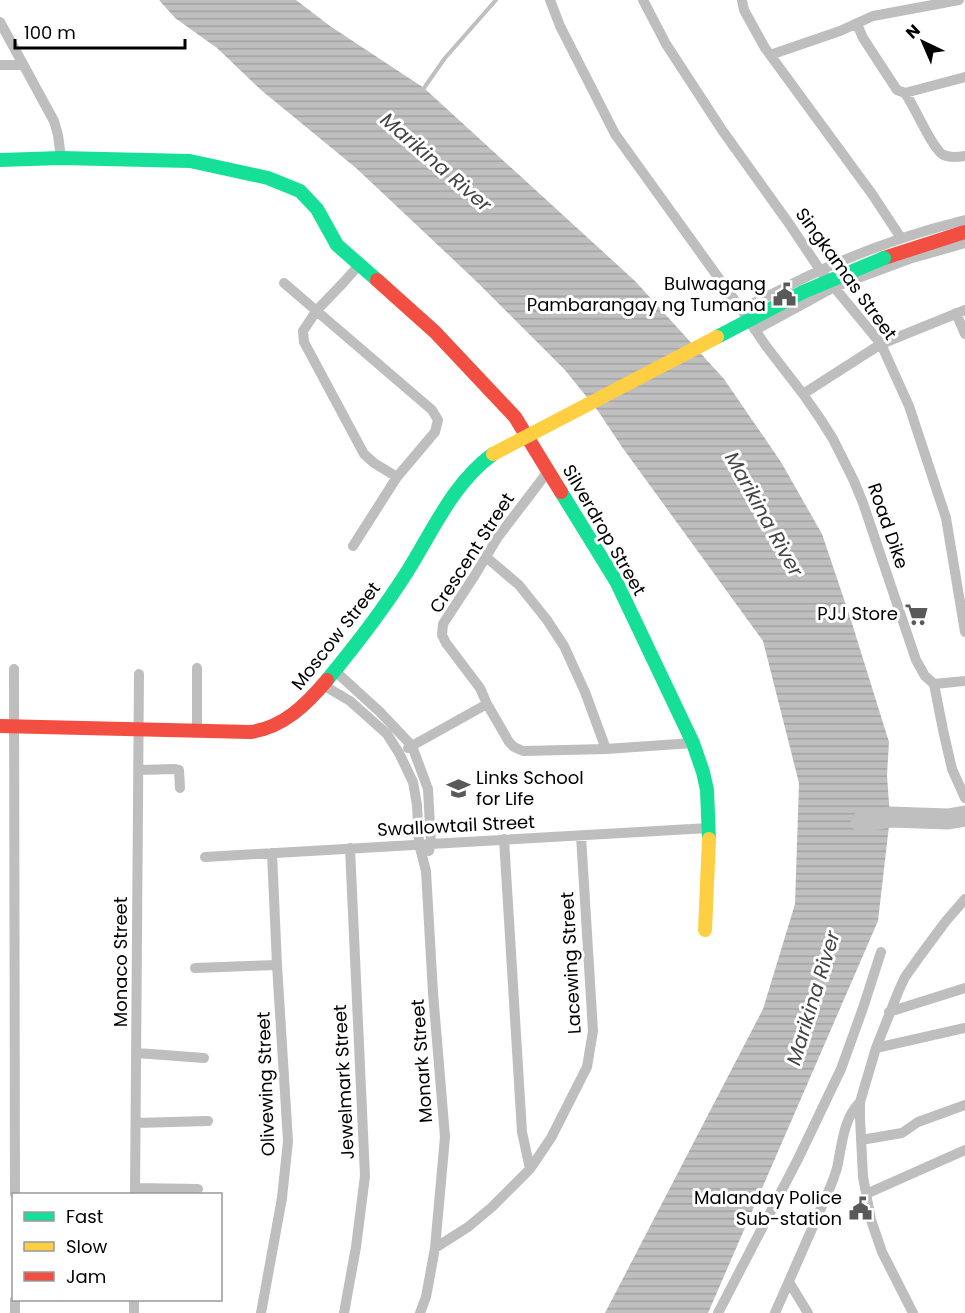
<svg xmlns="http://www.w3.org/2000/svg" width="965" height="1313" font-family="Poppins,sans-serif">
  <defs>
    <pattern id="water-rules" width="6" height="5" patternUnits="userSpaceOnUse" patternTransform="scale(1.5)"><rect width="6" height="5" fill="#bfbfbf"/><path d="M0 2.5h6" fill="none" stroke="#a2a2a2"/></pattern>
  </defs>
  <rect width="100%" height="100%" fill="#fff"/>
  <!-- water -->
  <path fill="url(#water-rules)" d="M159 0H296L330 26 424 88 635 281 724 379 781 462 822 534 850 617 889 742 887 775 890 817 878 921 708 1313H605L763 1009 795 904 799 783 763 641 622 447 598 411 565 370 476 281 356 168 261 90 217 48 175 18Z"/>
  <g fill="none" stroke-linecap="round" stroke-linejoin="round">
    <!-- stream -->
    <path stroke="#bfbfbf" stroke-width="4" d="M424 88 445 58 496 0"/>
    <!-- river -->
    <path stroke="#bfbfbf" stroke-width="21" d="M861 822 890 817 948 819 965 816"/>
    <!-- street -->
    <path stroke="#bebebe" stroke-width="10" d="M550 0 560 26 615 134 741 309 766 346 803 394 821 420 833 439 854 481 863 503 916 660 925 676 934 684 943 730 952 769 965 798
      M643 0 666 44 722 130 790 225 820 270 881 344 909 406 946 518 965 632
      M742 0 744 10 765 48 872 194 901 238
      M0 22 54 121 58 135 61 158
      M857 24 863 38 897 90 905 93 965 77
      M770 55 840 31 873 16 959 0
      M0 65H23
      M905 93C915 107 931 146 942 154 948 158 959 157 965 156
      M359 265 343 283 317 310 303 331 304 342 364 454 374 463 397 477
      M284 283 432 410 438 420 435 432 397 477 353 546
      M741 309C768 297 794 282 821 270 867 249 916 232 965 220
      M956 313 965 334
      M755 330 834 287 909 259 965 243
      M803 394 881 344 965 310
      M549 470 498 537 475 575 443 624 442 635 446 643 480 688 487 704 509 742 514 747 523 751 606 749 693 743
      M486 557 519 585 547 620 564 646 585 692 606 749
      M14 669 15 1194
      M335 671 380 712 412 746 428 789 431 844 429 851
      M934 684 965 681
      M323 685 350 701 387 734 399 753 413 782 417 805 419 844 426 871 433 993 445 1137 435 1248 426 1297 420 1313
      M197 732V668
      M408 748 487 704
      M139 770 175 769 179 770 180 788
      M504 839 522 1132 530 1169
      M205 857C373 846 541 839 709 828
      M195 968 277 965
      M889 1012 965 988
      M876 1048 965 1028
      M137 1053 204 1058
      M136 1123 208 1121
      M861 1140 902 1133 918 1122 965 1105
      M135 1188 198 1189
      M135 1194 139 674
      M866 1194 965 1150
      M435 1248 468 1227 492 1207 530 1169 551 1138 587 1067 593 1031 581 836
      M789 1282 808 1313
      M15 1300V1313
      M134 1313V1300
      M261 1313 282 1198 288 1141 277 965 272 853
      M344 1313 356 1247 365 1176 350 848
      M718 1313 798 1159 841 1069 863 1008 881 952
      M775 1313 829 1190C832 1183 835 1175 837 1168 842 1145 843 1119 860 1102
      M913 1313 882 1252 871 1220 863 1177 860 1118V1102L876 1048 899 990 905 977 920 956 946 921 965 899"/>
    <!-- fast -->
    <path stroke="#16e098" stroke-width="14" d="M0 160 61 158 190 161 268 178 300 191 317 209 337 245 377 280
      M561 492 616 581 693 743 703 772 707 790 709 839
      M327 680C356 645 383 610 407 572 433 531 452 484 493 454"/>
    <!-- slow -->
    <path stroke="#ffcf43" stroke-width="14" d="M705 930 709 839"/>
    <!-- jam -->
    <path stroke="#f24e42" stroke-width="14" d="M884 258 965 232
      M377 280 435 332 515 417 561 492
      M0 726 250 732C283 728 307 704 327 680"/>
    <!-- fast-bridge -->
    <path stroke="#16e098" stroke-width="14" d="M717 337 803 292 884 258"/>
    <!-- slow-bridge -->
    <path stroke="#ffcf43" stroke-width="14" d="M493 454 717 337"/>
  </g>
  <!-- icons -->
  <defs>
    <symbol id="civic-bare" viewBox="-9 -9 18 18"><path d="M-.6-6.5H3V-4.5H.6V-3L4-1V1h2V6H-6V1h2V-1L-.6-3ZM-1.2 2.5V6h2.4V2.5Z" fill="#595959" stroke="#fff" stroke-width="2.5" paint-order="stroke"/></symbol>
    <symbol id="supermarket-bare" viewBox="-9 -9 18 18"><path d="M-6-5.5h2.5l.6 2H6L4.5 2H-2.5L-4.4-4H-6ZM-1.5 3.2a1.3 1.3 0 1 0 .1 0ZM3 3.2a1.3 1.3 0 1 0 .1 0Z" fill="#595959" stroke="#fff" stroke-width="2.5" paint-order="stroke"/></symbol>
    <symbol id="school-bare" viewBox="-9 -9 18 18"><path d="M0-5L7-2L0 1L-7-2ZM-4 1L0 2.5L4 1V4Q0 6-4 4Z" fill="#595959" stroke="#fff" stroke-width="2.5" paint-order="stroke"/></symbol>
  </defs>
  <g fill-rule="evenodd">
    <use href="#civic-bare" x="768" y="278" width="33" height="33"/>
    <use href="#supermarket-bare" x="900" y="598" width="33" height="33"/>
    <use href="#school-bare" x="442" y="772" width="33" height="33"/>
    <use href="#civic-bare" x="844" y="1192" width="33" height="33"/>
  </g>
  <g text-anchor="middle" stroke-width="6" stroke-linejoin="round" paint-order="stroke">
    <!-- street labels -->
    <g font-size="18" fill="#000" stroke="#fff">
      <text transform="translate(846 274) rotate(54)" y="6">Singkamas Street</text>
      <text transform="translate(888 526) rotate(71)" y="6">Road Dike</text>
      <text transform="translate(604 530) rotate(60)" y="6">Silverdrop Street</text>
      <text transform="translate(472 553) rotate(-57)" y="6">Crescent Street</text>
      <text transform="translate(336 636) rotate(-52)" y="6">Moscow Street</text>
      <text transform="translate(456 826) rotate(-3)" y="6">Swallowtail Street</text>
      <text transform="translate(121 962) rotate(-90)" y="6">Monaco Street</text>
      <text transform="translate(571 963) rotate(-93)" y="6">Lacewing Street</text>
      <text transform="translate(422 1061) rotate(-94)" y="6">Monark Street</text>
      <text transform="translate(344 1082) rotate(-93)" y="6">Jewelmark Street</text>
      <text transform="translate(266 1084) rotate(-92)" y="6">Olivewing Street</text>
    </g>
    <!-- poi labels -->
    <g font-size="18" fill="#000" stroke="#fff" text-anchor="end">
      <text x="766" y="290">Bulwagang<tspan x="766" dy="21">Pambarangay ng Tumana</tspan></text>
      <text x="898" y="620">PJJ Store</text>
      <text x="476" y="784" text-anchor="start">Links School<tspan x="476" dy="21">for Life</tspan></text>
      <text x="842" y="1204">Malanday Police<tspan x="842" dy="21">Sub-station</tspan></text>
    </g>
    <!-- water labels -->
    <g font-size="20" font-style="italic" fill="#444" stroke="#fff">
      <text transform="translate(436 162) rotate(41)" y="7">Marikina River</text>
      <text transform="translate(764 514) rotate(61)" y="7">Marikina River</text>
      <text transform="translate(813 998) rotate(-73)" y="7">Marikina River</text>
    </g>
  </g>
  <!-- legend -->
  <rect x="12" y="1193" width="210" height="108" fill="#ffffff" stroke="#999999" stroke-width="1.5"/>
  <rect x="24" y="1212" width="30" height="9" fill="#16e098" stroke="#999999" stroke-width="1.5"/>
  <text x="66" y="1223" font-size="18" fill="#000000">Fast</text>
  <rect x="24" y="1242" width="30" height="9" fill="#ffcf43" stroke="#999999" stroke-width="1.5"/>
  <text x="66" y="1253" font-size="18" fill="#000000">Slow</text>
  <rect x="24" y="1272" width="30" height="9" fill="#f24e42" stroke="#999999" stroke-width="1.5"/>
  <text x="66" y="1283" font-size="18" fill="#000000">Jam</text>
  <!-- north arrow -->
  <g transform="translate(923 42) rotate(316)" stroke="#ffffff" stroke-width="4.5" paint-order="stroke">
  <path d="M0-4.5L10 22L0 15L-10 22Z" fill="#000000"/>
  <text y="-9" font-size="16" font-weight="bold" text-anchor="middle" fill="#000000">N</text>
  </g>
  <!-- scale -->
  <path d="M15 39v9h170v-9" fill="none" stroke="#000000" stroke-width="3"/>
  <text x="24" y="39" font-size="18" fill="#000000" stroke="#ffffff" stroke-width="4.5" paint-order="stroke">100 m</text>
</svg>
